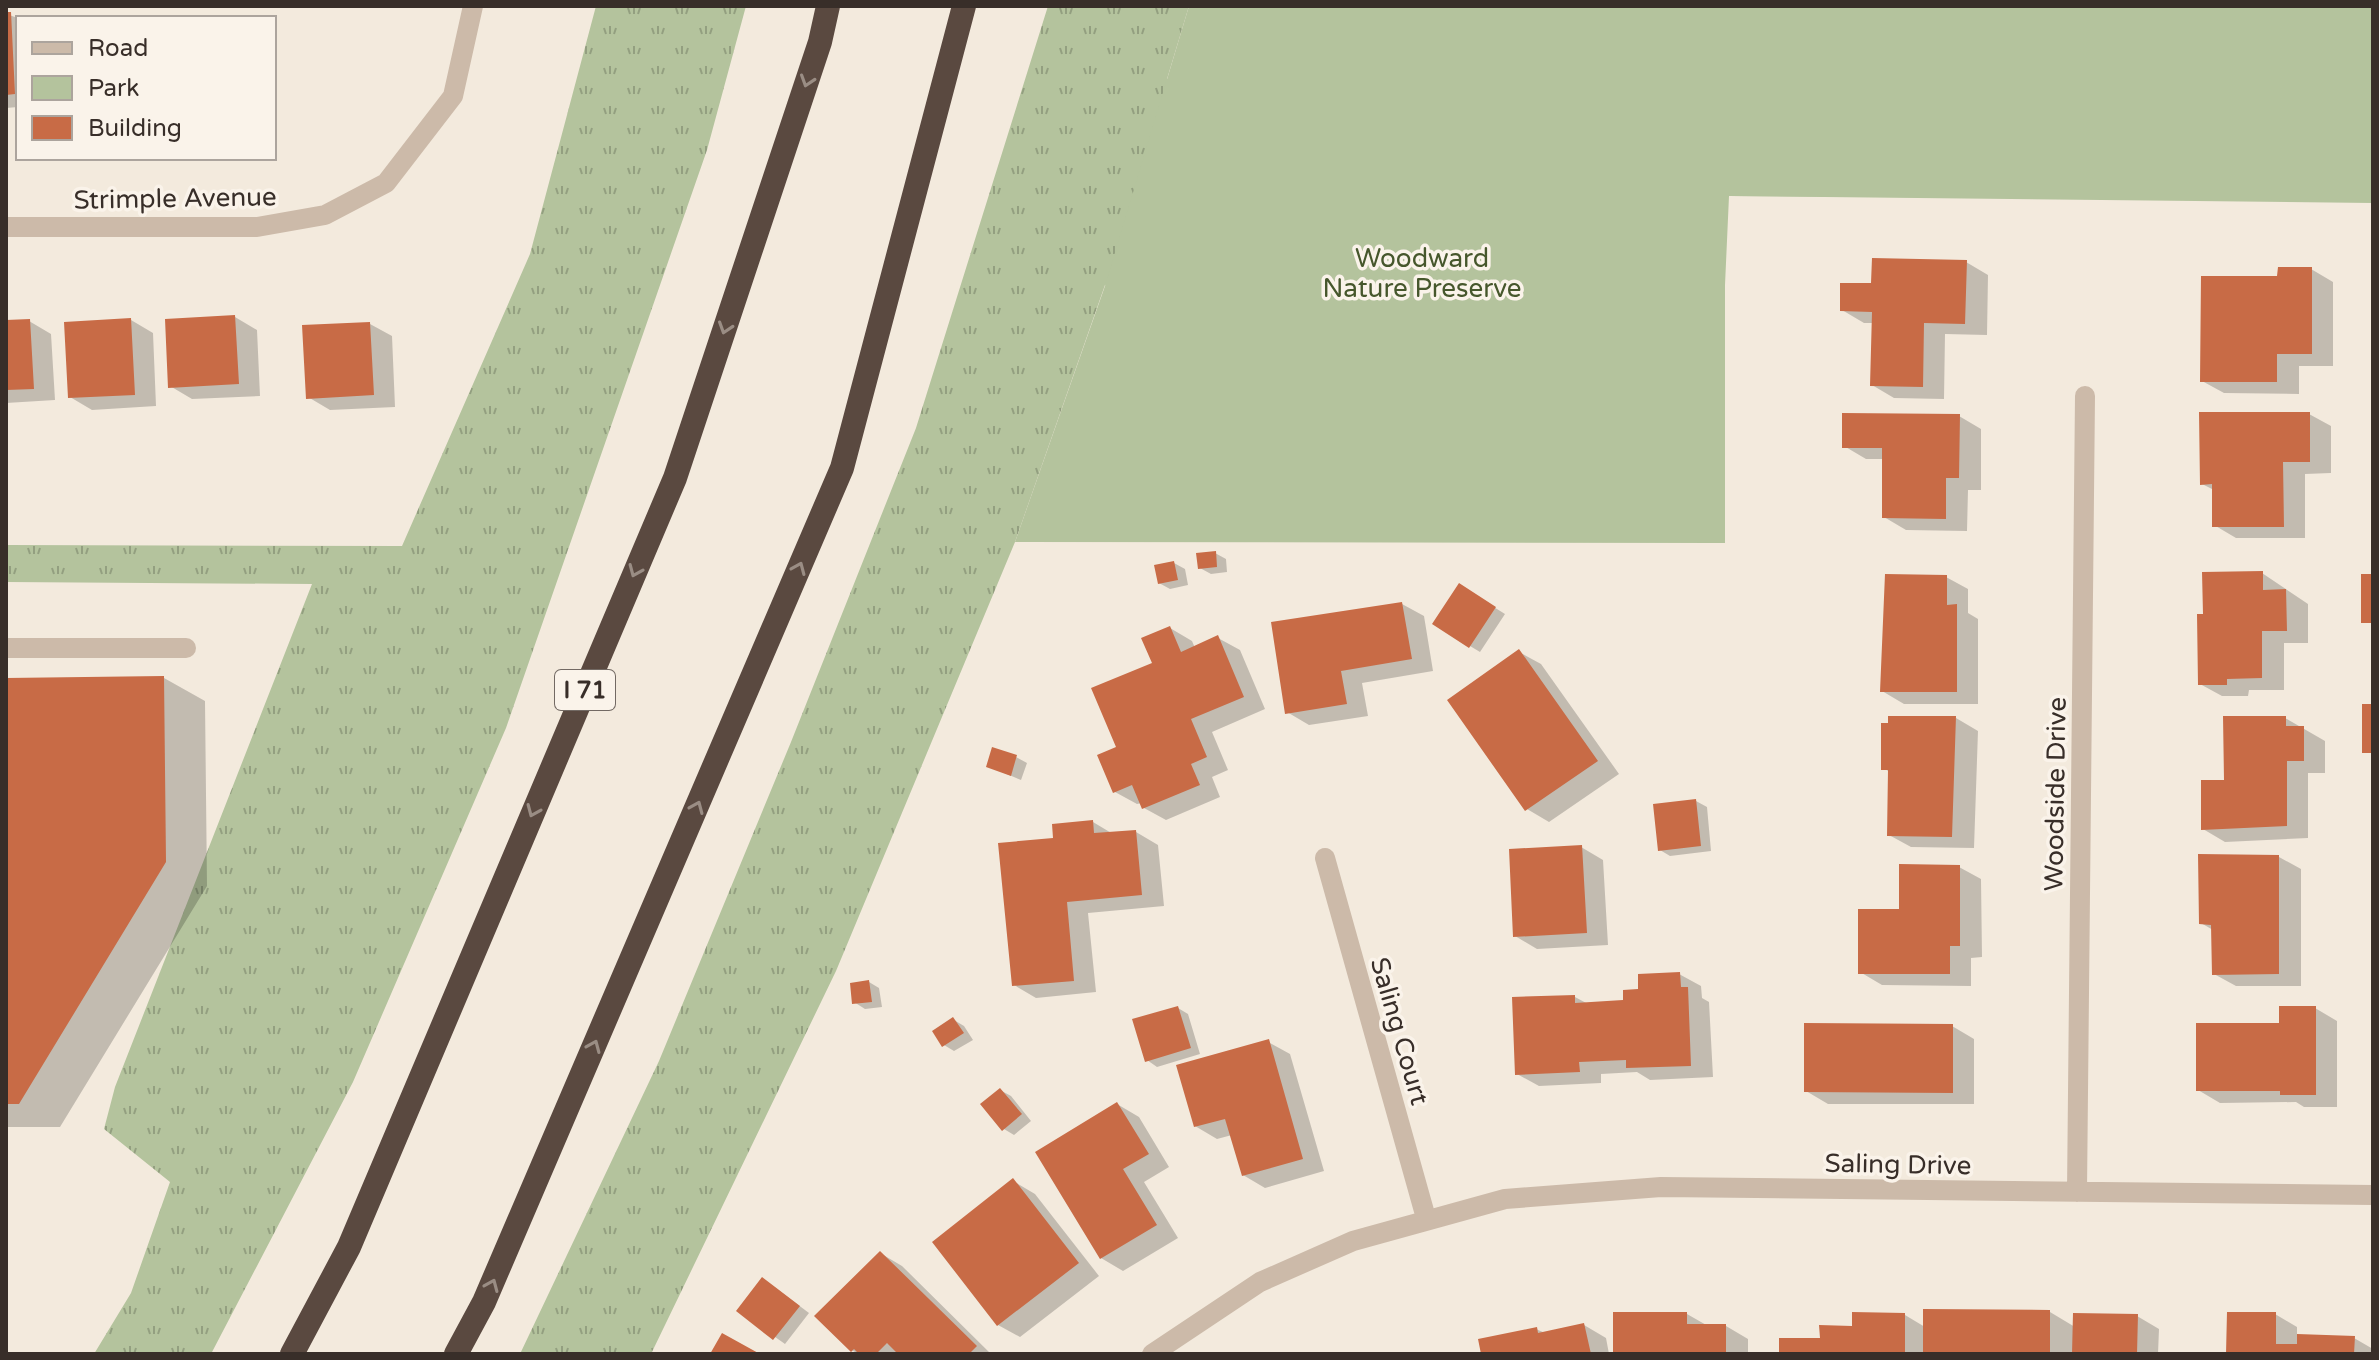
<svg xmlns="http://www.w3.org/2000/svg" width="2379" height="1360" font-family="'Varela Round',sans-serif">
  <defs>
    <pattern id="grass-tufts" width="24" height="20" patternUnits="userSpaceOnUse" patternTransform="scale(2)"><rect width="24" height="20" fill="#b4c39d"/><path d="M3 7l-1-3M5 7V3M7 7l1-3M15 17l-1-3M17 17v-4M19 17l1-3" fill="none" stroke="#939f80"/></pattern>
  </defs>
  <rect width="100%" height="100%" fill="#f3eadd"/>
  <!-- grass -->
  <path fill="url(#grass-tufts)" d="M596 6H746L707 150 506 728 353 1082 211 1354H94L131 1293 170 1182 104 1129 115 1087 312 584 6 582V545L402 546 530 254Z
    M1048 6H1189L1167 79 2203 199 1729 196 1105 285 1015 542 836 971 651 1354H520L659 1061 791 742 916 428Z"/>
  <!-- green -->
  <path fill="#b4c39d" d="M1189 6H2373V203L1729 196 1725 285V543L1015 542 1105 286Z"/>
  <!-- shadow -->
  <path fill="#0003" d="M6 14 18 18V107L6 108Z
    M1966 262 1988 275 1987 335 1945 334 1944 399 1894 398 1872 385 1873 323H1864L1842 310 1873 285Z
    M2311 269 2333 282V366H2299V394L2224 393 2202 381 2279 278Z
    M235 317 257 330 260 396 192 399 170 386Z
    M131 320 153 333 156 406 92 410 70 397Z
    M29 321 51 334 55 400 6 403V322Z
    M370 324 392 336 395 407 330 410 308 397Z
    M2309 414 2331 426V473L2305 474V538H2236L2214 525V490L2202 484Z
    M1959 416 1981 429V490H1968L1967 531 1906 530 1884 517V459H1866L1844 446Z
    M1215 553 1226 559 1227 572 1211 574 1200 568Z
    M1174 563 1185 569 1188 585 1170 589 1159 583Z
    M2262 573 2308 604V643H2284V690H2249L2248 696H2222L2200 684 2205 616Z
    M1946 577 1968 589V613L1978 619V704H1904L1882 691Z
    M1460 586 1505 614 1480 652 1470 646Z
    M1402 604 1424 616 1433 671 1362 683 1368 716 1309 725 1287 712Z
    M1170 628 1192 641 1195 648 1218 638 1240 650 1265 709 1212 732 1228 770 1212 777 1220 797 1166 820 1144 808 1142 803 1137 804 1115 792 1118 748Z
    M1519 652 1541 664 1619 774 1549 822 1527 809Z
    M164 678 205 701 207 886 60 1127H6V680Z
    M1956 718 1978 731 1974 848 1911 847 1889 835 1890 772 1883 768Z
    M2285 718 2325 741V773H2308V838L2225 842 2203 829 2226 782Z
    M1016 757 1027 763 1021 780 988 766Z
    M1696 801 1707 807 1711 851 1670 856 1660 850Z
    M1093 822 1113 834 1136 832 1158 845 1164 906 1088 913 1096 992 1036 998 1014 985 1055 840Z
    M1581 847 1603 860 1608 945 1537 949 1515 936Z
    M2279 857 2301 869V986H2236L2214 974 2213 930 2201 923Z
    M1959 867 1981 879 1982 957 1971 958V986L1882 985 1860 972 1901 911Z
    M1679 974 1701 986 1702 998 1709 1002 1713 1077 1650 1080 1637 1072 1601 1074V1083L1539 1086 1517 1074 1575 997 1588 1004 1625 1002 1640 991Z
    M869 982 879 988 882 1007 865 1009 854 1002Z
    M1178 1008 1188 1014 1200 1054 1157 1067 1147 1060Z
    M2315 1008 2337 1021V1107H2304L2296 1102 2220 1103 2198 1090 2281 1026Z
    M954 1020 964 1026 973 1040 954 1051 944 1045Z
    M1952 1026 1974 1039V1104H1828L1806 1091Z
    M1268 1042 1290 1054 1324 1171 1265 1188 1243 1175 1232 1135 1217 1139 1195 1126Z
    M1000 1090 1011 1096 1031 1121 1014 1135 1004 1129Z
    M1117 1104 1139 1117 1169 1167 1144 1182 1178 1238 1123 1271 1101 1258Z
    M1013 1181 1035 1194 1099 1276 1020 1337 998 1325Z
    M880 1253 902 1266 991 1354H858L852 1350Z
    M773 1286 809 1313 785 1344 738 1311Z
    M2050 1312 2075 1327 2137 1316 2159 1329 2158 1354H1781L1854 1328 1905 1315 1925 1327Z
    M1687 1314 1708 1326H1726L1748 1339V1354H1615Z
    M2275 1314 2297 1327V1336L2354 1338 2373 1349V1354H2228Z
    M1584 1325 1606 1338 1609 1354H1483L1536 1329 1545 1333Z"/>
  <!-- building -->
  <path fill="#c86b46" d="M6 12H11L15 94 6 95Z
    M1872 258 1967 260 1965 324 1924 323 1923 387 1870 386 1872 312 1840 311V283H1871Z
    M2278 267H2312V354H2277V382H2200L2201 276H2277Z
    M235 315 239 384 168 388 165 319Z
    M131 318 135 395 68 398 64 322Z
    M30 319 34 389 6 390V320Z
    M370 322 374 395 306 399 302 325Z
    M2199 412H2310V462H2283L2284 527H2212V484L2200 485Z
    M1842 413 1960 414 1959 478H1946V519L1882 518V448H1842Z
    M1216 551 1217 567 1198 569 1196 553Z
    M1174 561 1178 580 1158 584 1154 565Z
    M2263 571V590L2286 589 2287 631H2262V678L2227 679V685H2198L2197 614H2203L2202 572Z
    M1885 574 1947 575V605L1957 604V692H1880Z
    M2361 574H2373V623H2361Z
    M1459 583 1496 607 1469 648 1432 624Z
    M1402 602 1412 659 1341 671 1347 704 1285 714 1271 622Z
    M1170 626 1181 652 1218 635 1244 697 1191 719 1207 757 1191 764 1200 785 1142 809 1132 785 1113 793 1097 755 1116 747 1091 688 1152 663 1141 638Z
    M1519 649 1598 761 1525 811 1447 700Z
    M164 676 166 862 19 1104H6V678Z
    M2362 704H2373V753H2362Z
    M1888 716H1956L1952 837 1887 836 1888 770H1881V723H1888Z
    M2223 716H2286V726H2304V761H2287V826L2201 830V780H2224Z
    M992 747 1017 755 1011 776 986 767Z
    M1696 799 1701 846 1658 851 1653 804Z
    M1093 820 1094 833 1136 830 1142 895 1067 902 1074 981 1012 986 998 843 1053 838 1052 824Z
    M1582 845 1587 933 1513 937 1509 849Z
    M2198 854 2279 855V974L2212 975 2211 925 2199 924Z
    M1899 864 1960 865V946H1950V974H1858V909H1899Z
    M1680 972 1681 987H1688L1691 1066 1626 1068V1060L1579 1062 1580 1072 1515 1075 1512 997 1575 995V1003L1623 1000V990L1638 989V974Z
    M869 980 872 1002 852 1004 850 983Z
    M1178 1006 1191 1048 1145 1062 1132 1019Z
    M2279 1006H2316V1095H2280V1091H2196V1023H2279Z
    M953 1017 964 1033 942 1047 932 1031Z
    M1804 1023 1953 1024V1093L1804 1092Z
    M1269 1039 1303 1159 1242 1176 1225 1119 1194 1127 1176 1065Z
    M1000 1088 1022 1114 1002 1131 980 1104Z
    M1117 1102 1149 1154 1123 1169 1157 1225 1100 1259 1035 1152Z
    M1013 1178 1079 1263 997 1326 932 1242Z
    M880 1251 977 1346 969 1354H898L887 1343 876 1354H859L854 1349 851 1352 814 1316Z
    M762 1277 800 1306 773 1340 736 1311Z
    M1923 1309 2050 1310V1354H1923Z
    M1613 1312H1687V1324H1726V1354H1613Z
    M1852 1312 1905 1313V1354H1779V1338H1820L1819 1325 1852 1326Z
    M2227 1312H2276V1344H2297V1334L2355 1336 2354 1354H2226Z
    M2073 1313 2138 1314 2137 1354H2072Z
    M1584 1323 1591 1354H1481L1478 1339 1537 1327 1538 1333Z
    M722 1333 760 1354H710Z"/>
  <g fill="none" stroke-linecap="round" stroke-linejoin="round">
    <!-- lane -->
    <path stroke="#ccbaa9" stroke-width="20" d="M6 648H186"/>
    <!-- street -->
    <path stroke="#ccbaa9" stroke-width="20" d="M6 227H257L325 215 386 183 453 96 473 6
      M1325 858 1426 1218
      M2077 1192 2085 396
      M1152 1354 1260 1282 1353 1241 1505 1199 1661 1187 2373 1195"/>
    <!-- highway -->
    <path stroke="#5a4940" stroke-width="24" d="M292 1354 349 1247 675 478 820 42 828 6
      M456 1354 484 1302 842 468 964 6"/>
  </g>
  <!-- one-way arrows -->
  <defs><path id="oneway-chevron" d="M-2-3.5L2.5 0L-2 3.5" fill="none" stroke-width="1.6" stroke-linecap="round" stroke-linejoin="round" transform="scale(2)"/></defs>
  <g stroke="#9a8d84">
    <use href="#oneway-chevron" transform="translate(807 81) rotate(108)"/>
    <use href="#oneway-chevron" transform="translate(725 328) rotate(108)"/>
    <use href="#oneway-chevron" transform="translate(799 568) rotate(-67)"/>
    <use href="#oneway-chevron" transform="translate(635 571) rotate(113)"/>
    <use href="#oneway-chevron" transform="translate(697 807) rotate(-67)"/>
    <use href="#oneway-chevron" transform="translate(533 811) rotate(113)"/>
    <use href="#oneway-chevron" transform="translate(594 1046) rotate(-67)"/>
    <use href="#oneway-chevron" transform="translate(492 1285) rotate(-67)"/>
  </g>
  <g text-anchor="middle" stroke-width="7" stroke-linejoin="round" paint-order="stroke">
    <!-- shield labels -->
    <rect fill="#faf3ea" stroke="#726963" stroke-width="2" x="555" y="670" width="60" height="40" rx="6"/>
    <g font-size="24" font-weight="bold" fill="#382e29">
      <text x="585" y="698">I 71</text>
    </g>
    <!-- street labels -->
    <g font-size="26" fill="#382e29" stroke="#faf3ea">
      <text transform="translate(175 198) rotate(-1)" y="9">Strimple Avenue</text>
      <text transform="translate(2055 794) rotate(-89)" y="9">Woodside Drive</text>
      <text transform="translate(1400 1031) rotate(74)" y="9">Saling Court</text>
      <text transform="translate(1898 1164) rotate(1)" y="9">Saling Drive</text>
    </g>
    <!-- park labels -->
    <g font-size="26" fill="#46572c" stroke="#faf3ea">
      <text x="1422" y="267">Woodward<tspan x="1422" dy="30">Nature Preserve</tspan></text>
    </g>
  </g>
  <!-- border -->
  <rect width="2379" height="1360" fill="none" stroke="#382e29" stroke-width="16"/>
  <!-- legend -->
  <rect x="16" y="16" width="260" height="144" fill="#faf3ea" stroke="#aca49d" stroke-width="2"/>
  <rect x="32" y="42" width="40" height="12" fill="#ccbaa9" stroke="#aca49d" stroke-width="2"/>
  <text x="88" y="56" font-size="24" fill="#382e29">Road</text>
  <rect x="32" y="76" width="40" height="24" fill="#b4c39d" stroke="#aca49d" stroke-width="2"/>
  <text x="88" y="96" font-size="24" fill="#382e29">Park</text>
  <rect x="32" y="116" width="40" height="24" fill="#c86b46" stroke="#aca49d" stroke-width="2"/>
  <text x="88" y="136" font-size="24" fill="#382e29">Building</text>
</svg>
